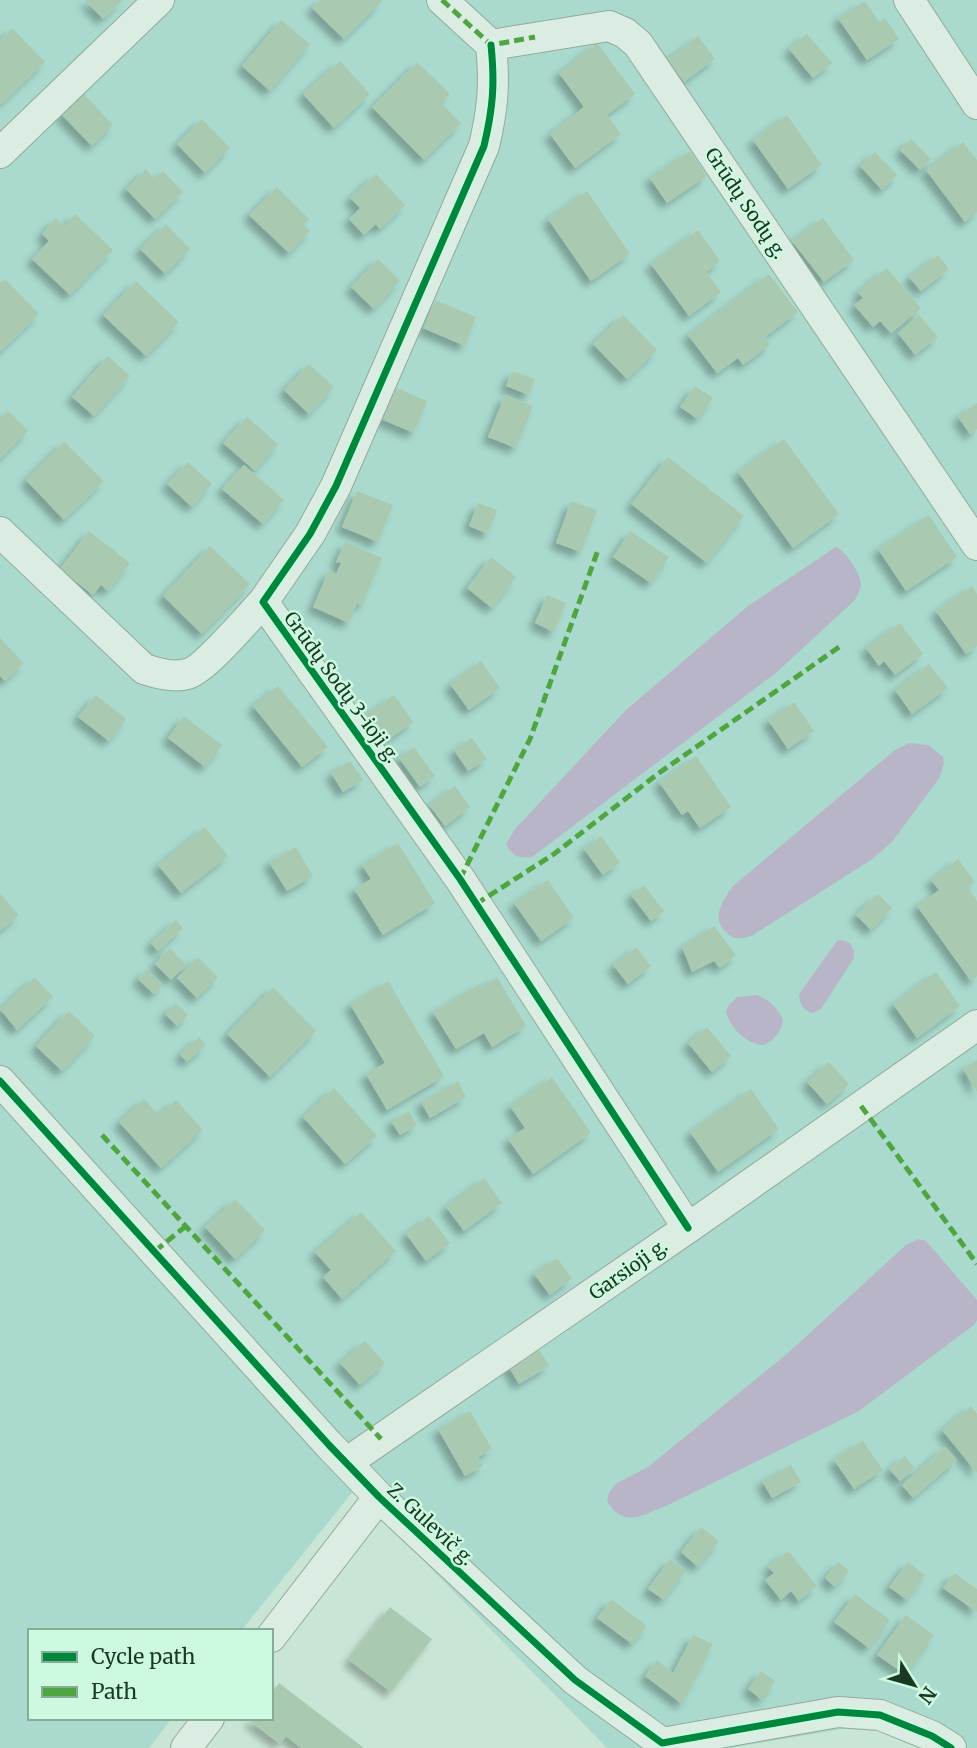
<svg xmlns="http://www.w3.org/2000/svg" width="977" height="1748" font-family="Merriweather,serif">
  <defs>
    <filter id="shadow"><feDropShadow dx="-6" dy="6" stdDeviation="3.5" flood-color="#0004"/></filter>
  </defs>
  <rect width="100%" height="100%" fill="#c9e5d5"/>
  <!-- green -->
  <path fill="#a9dacd" d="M0 0H977V1748H926L884 1731 843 1729 730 1748H607L354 1490 241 1631H30V1718H172L149 1748H0Z"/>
  <!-- water -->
  <path fill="#b8b5c8" d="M836 547C846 551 860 573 861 584 861 590 857 595 855 600L777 672 532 857C518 858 513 857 506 844L515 829 626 710 748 606Z
    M910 743 928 745 943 757 944 764 940 777 892 842 871 860 753 935C742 939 735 941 726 932 711 918 722 901 733 886L895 750Z
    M841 940 850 943 854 951V958L821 1009 813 1013C803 1011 800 1004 799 994L837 941Z
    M757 995C769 1000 778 1008 783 1020 782 1031 774 1040 764 1045 746 1044 731 1029 726 1012L728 1006 737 997Z
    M918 1239 926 1241 977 1300V1320L974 1325 859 1411 666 1506C642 1515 624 1529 607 1501L609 1492 617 1483 648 1467 788 1353 906 1245Z"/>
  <!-- building -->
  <path fill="#a9cab1" filter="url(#shadow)" d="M85 0H123L103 19Z
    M320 0H383L344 39 312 8Z
    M865 1 879 22 885 18 899 39 867 60 838 18Z
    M281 20 310 44 270 91 242 66Z
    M12 28 45 62 0 105V40Z
    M807 34 832 63 813 78 789 49Z
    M698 36 715 59 684 82 667 60Z
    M597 43 635 94 607 115 621 134 575 168 550 134 584 107 559 73Z
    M340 61 370 94 334 128 303 94Z
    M417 62 450 94 441 103 461 123 424 160 372 107Z
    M83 93 113 125 92 146 61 114Z
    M787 115 822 165 788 189 753 140Z
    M202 119 230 148 205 173 177 144Z
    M911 139 931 159 920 170 900 150Z
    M963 142 977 160V212L965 222 926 170Z
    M690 151 707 176 667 203 650 178Z
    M875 152 897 175 882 190 860 166Z
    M146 169 154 179 163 171 183 192 155 219 126 189Z
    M376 174 405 205 380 229 376 224 364 235 349 219 360 208 350 198Z
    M277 187 309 219 303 225 310 231 289 253 249 215Z
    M587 191 630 254 591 281 548 219Z
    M75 214 113 250 70 295 32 259 49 241 42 234 56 218 65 226Z
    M823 218 854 260 824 282 792 241Z
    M166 224 190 249 165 274 140 249Z
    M698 230 720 261 706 272 721 292 689 316 651 264Z
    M938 255 949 269 921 291 909 277Z
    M378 259 400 281 374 309 351 287Z
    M887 268 921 308 891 333 880 321 873 327 854 305 863 298 858 292Z
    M769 274 798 312 765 337 770 345 743 365 738 358 717 373 688 335Z
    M5 279 39 314 0 352V283Z
    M136 281 179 322 146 356 103 315Z
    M435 300 476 317 465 346 423 328Z
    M623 315 657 350 627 379 593 344Z
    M919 315 938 337 915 355 898 333Z
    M108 356 130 376 94 416 72 397Z
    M309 364 334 387 309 414 284 390Z
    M512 371 535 379 529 395 506 386Z
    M695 386 713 398 698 419 680 407Z
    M394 387 427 401 414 433 381 419Z
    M505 395 533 406 516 448 488 437Z
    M977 403V429L970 434 958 417Z
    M8 411 28 431 0 459V419Z
    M247 417 278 444 255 471 223 443Z
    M784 439 839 514 793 548 738 472Z
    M64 442 104 481 64 520 26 480Z
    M668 457 744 516 707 563 631 504Z
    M188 462 212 484 192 507 167 484Z
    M244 465 284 500 263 524 222 489Z
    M357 491 393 505 378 542 342 527Z
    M571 501 597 510 581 552 556 543Z
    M478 503 497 510 488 534 469 526Z
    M929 515 957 557 906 591 878 549Z
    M89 531 130 563 108 591 101 585 93 595 60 569Z
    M630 531 669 557 651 583 613 557Z
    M345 542 382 558 362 605 357 603 349 623 313 607 329 570 336 574 341 563 336 562Z
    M210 546 250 584 202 634 163 596Z
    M491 557 516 577 492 608 467 588Z
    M972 586 977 594V646L966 654 936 611Z
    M547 595 566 603 554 632 535 623Z
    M900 623 923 654 895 675 884 661 879 666 866 648Z
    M0 638 24 663 5 681 0 676Z
    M481 661 500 688 469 710 450 684Z
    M929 664 948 688 912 714 895 690Z
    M278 686 328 747 302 767 253 706Z
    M96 695 126 719 109 741 78 717Z
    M394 695 413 722 382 744 363 717Z
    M794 702 814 731 788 749 768 720Z
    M184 716 222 745 205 767 168 738Z
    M472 738 487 759 468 771 454 750Z
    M414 747 435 776 420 787 399 758Z
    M696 756 731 807 700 828 688 811 682 815 659 782Z
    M350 761 363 780 343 792 331 773Z
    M455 786 470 807 445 826 429 805Z
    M205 827 228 856 181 893 158 865Z
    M601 836 620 862 603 875 584 849Z
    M398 843 435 903 383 935 354 889 371 879 362 865Z
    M296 847 313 876 287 891 269 862Z
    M958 859 975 882 967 887 977 901V976L971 981 917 906 939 890 931 880Z
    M548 880 574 918 541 941 514 903Z
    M644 885 664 911 651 921 631 895Z
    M0 893 19 915 0 931Z
    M878 894 892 908 871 930 856 915Z
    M176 920 183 928 158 951 151 943Z
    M714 926 736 955 720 968 714 961 692 972 682 947Z
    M636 947 651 966 628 984 613 965Z
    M170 948 186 965 171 980 155 964Z
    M198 957 218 977 197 998 177 978Z
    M147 969 163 985 154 994 138 979Z
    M936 972 960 1006 917 1038 893 1004Z
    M35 977 53 997 17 1030 0 1009Z
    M497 977 526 1026 492 1047 484 1033 456 1049 433 1012 480 984 482 987Z
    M388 981 444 1076 387 1110 366 1074 385 1063 350 1004Z
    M273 987 316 1031 270 1077 227 1034Z
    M176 1003 188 1015 177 1026 165 1014Z
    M69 1011 95 1036 62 1071 36 1046Z
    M707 1027 731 1056 712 1072 688 1043Z
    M199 1037 206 1045 187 1062 180 1054Z
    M977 1060V1092L963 1069Z
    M829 1062 849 1084 827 1104 807 1082Z
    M552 1077 591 1133 533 1174 508 1139 525 1128 510 1106Z
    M458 1081 466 1097 430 1118 421 1102Z
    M334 1088 377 1136 345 1164 303 1117Z
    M751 1089 779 1129 718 1172 690 1132Z
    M144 1099 159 1115 176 1100 203 1130 161 1168 119 1122Z
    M409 1111 417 1125 400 1135 391 1121Z
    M484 1178 502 1203 464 1231 446 1207Z
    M235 1199 265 1230 235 1259 205 1227Z
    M361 1212 396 1251 342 1299 323 1277 331 1270 315 1252Z
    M429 1216 450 1243 426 1261 406 1234Z
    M557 1258 572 1278 550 1295 534 1274Z
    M365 1341 385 1363 360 1385 340 1363Z
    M537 1346 549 1366 519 1384 507 1364Z
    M971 1406 977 1414V1473L942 1430Z
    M470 1411 492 1449 478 1457 483 1466 465 1476 438 1429Z
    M863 1441 883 1470 854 1489 834 1460Z
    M945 1447 957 1460 913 1498 902 1485Z
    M905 1456 915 1468 900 1481 889 1469Z
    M791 1465 801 1482 772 1498 762 1481Z
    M701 1527 719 1541 698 1567 681 1552Z
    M788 1551 817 1586 799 1601 791 1591 781 1600 765 1580 774 1573 768 1567Z
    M670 1559 686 1571 664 1600 648 1589Z
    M838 1562 849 1571 835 1587 825 1578Z
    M908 1562 925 1575 907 1600 889 1587Z
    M954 1573 977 1589V1612L943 1588Z
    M855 1594 890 1620 869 1648 834 1622Z
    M611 1599 647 1626 632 1644 597 1618Z
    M390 1607 432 1639 391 1692 349 1660Z
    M906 1615 934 1635 906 1675 877 1655Z
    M693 1635 713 1644 682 1704 645 1676 657 1660 673 1673Z
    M761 1671 775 1681 762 1700 748 1689Z
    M279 1683 364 1748H301L286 1736 280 1744 250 1721 252 1718H271V1694Z"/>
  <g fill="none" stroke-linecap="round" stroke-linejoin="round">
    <defs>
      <path id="street" d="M442 0 491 45 609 26 625 33 638 44 977 545
        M909 0 977 104
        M491 45C495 84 493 108 484 146L336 486 310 534 263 602 460 879 688 1228
        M0 153 159 0
        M0 532 144 669C157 673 173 678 187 674 203 671 249 617 263 602
        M0 1081 329 1445 379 1497 575 1680 662 1743 838 1712 880 1715 932 1736 951 1748
        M346 1463 688 1228 977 1025
        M271 1637 379 1497
        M186 1748 209 1718"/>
    </defs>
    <!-- street casing -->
    <use href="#street" stroke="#93aa9b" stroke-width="32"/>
    <!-- street -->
    <use href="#street" stroke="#dbede3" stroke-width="30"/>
    <!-- quiet -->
    <path stroke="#4fa641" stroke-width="5" stroke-dasharray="10 5" stroke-linecap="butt" d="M442 0 491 45 535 37
      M460 879 530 739 598 550
      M476 904 554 854 659 773 842 645
      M861 1106 977 1264
      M102 1135 381 1439
      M155 1251 186 1226"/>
    <defs>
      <path id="cycleway" d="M491 45C495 84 493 108 484 146L336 486 310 534 263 602 460 879 688 1228
        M0 1081 329 1445 379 1497 575 1680 662 1743 838 1712 880 1715 932 1736 951 1748"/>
    </defs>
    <!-- cycleway casing -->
    <use href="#cycleway" stroke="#ccf9e0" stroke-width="11"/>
    <!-- cycleway -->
    <use href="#cycleway" stroke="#00873e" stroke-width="7"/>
  </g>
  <g text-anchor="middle" stroke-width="5" stroke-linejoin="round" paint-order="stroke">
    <!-- street labels -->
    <g font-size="19" fill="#1a3921" stroke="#ccf9e0">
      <text transform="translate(746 203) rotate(56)" y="7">Grūdų Sodų g.</text>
      <text transform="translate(342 687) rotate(54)" y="7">Grūdų Sodų 3-ioji g.</text>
      <text transform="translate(628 1269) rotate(-35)" y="7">Garsioji g.</text>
      <text transform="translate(431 1524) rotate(43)" y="7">Z. Gulevič g.</text>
    </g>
  </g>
  <!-- legend -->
  <rect x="28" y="1629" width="245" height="91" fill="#ccf9e0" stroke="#85ac94" stroke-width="2"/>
  <rect x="42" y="1652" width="35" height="10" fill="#00873e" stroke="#85ac94" stroke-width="2"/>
  <text x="91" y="1664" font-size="21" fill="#1a3921">Cycle path</text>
  <rect x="42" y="1687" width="35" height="10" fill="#4fa641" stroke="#85ac94" stroke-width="2"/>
  <text x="91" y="1699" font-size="21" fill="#1a3921">Path</text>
  <!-- north arrow -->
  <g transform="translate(914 1685) rotate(127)" stroke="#ccf9e0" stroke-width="5" paint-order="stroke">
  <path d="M0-5L12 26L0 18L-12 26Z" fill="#1a3921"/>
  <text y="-10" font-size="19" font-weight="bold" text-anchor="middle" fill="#1a3921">N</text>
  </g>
</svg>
